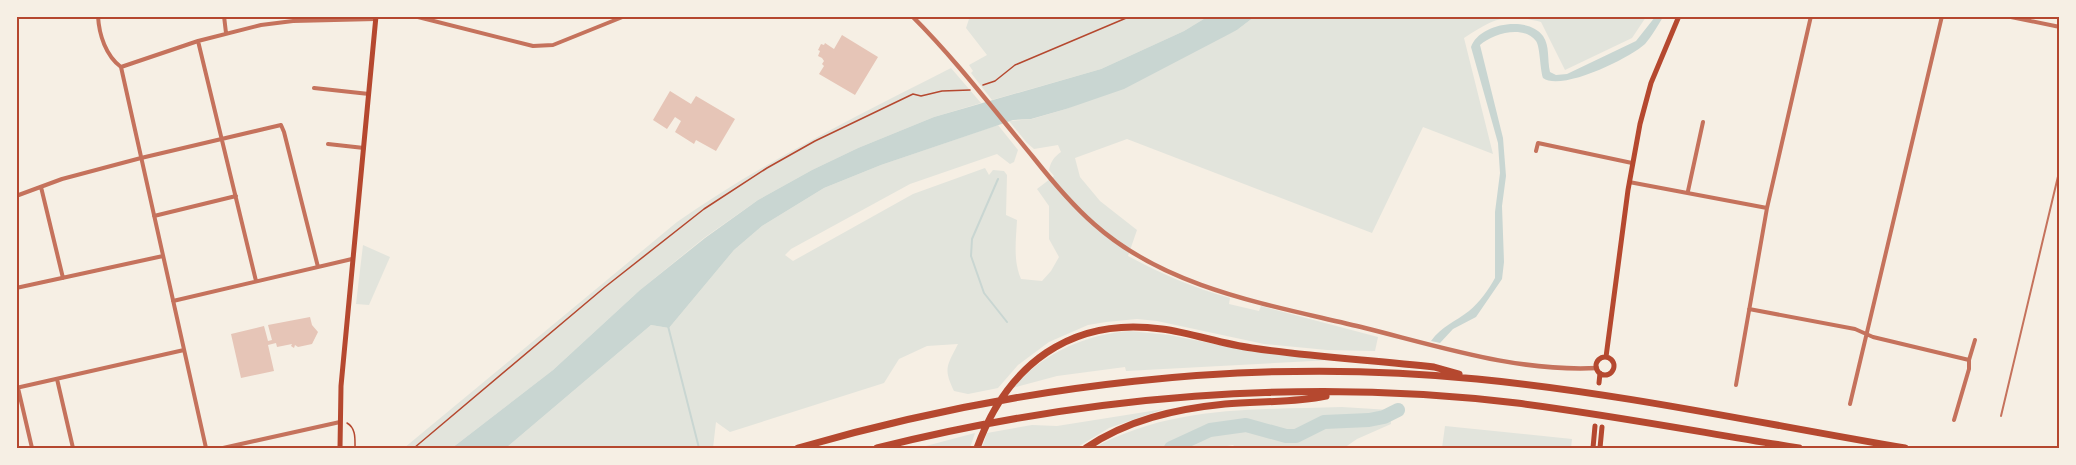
<svg xmlns="http://www.w3.org/2000/svg" width="2076" height="465" font-family="'Archivo Narrow',sans-serif">
  <rect width="100%" height="100%" fill="#f6efe4"/>
  <!-- green -->
  <path fill="#e2e4dc" d="M970 16 1207 17 1184 31 1101 69 992 100 971 73 973 71 969 65 987 55 966 28Z
    M1254 17H1646L1632 38 1565 70 1541 22C1505 13 1494 18 1464 38L1493 154 1423 127 1372 233 1127 139 1075 158 1080 177 1100 201 1137 230 1128 256C1161 274 1194 288 1230 298L1229 304 1259 311 1261 306 1378 337 1375 351 1327 350 1264 344 1157 321 1137 319 1106 322 1088 325 1049 342 1018 365 998 388 968 394 954 391C943 368 947 366 958 344L927 346 899 359 884 383 730 432 716 422 713 448H506L651 325 669 328 734 250 762 226 824 188 881 165 998 125 1018 150 1014 162 1010 164 997 154 910 184 791 249 785 255 793 261 913 194 985 168 989 175 993 170 1004 171 1007 175 1006 215 1017 220C1016 240 1013 261 1021 279L1042 281 1051 271 1059 257 1049 239V206L1037 189 1054 176 1049 170C1051 161 1054 157 1061 152L1058 145 1034 149 1027 143 1009 121 1032 119 1066 109 1237 30Z
    M951 68 981 103 934 117 858 148 812 170 758 200 704 238 640 290 553 370 452 448H404L677 222C763 162 857 116 951 68Z
    M363 245 390 257 369 305 356 304Z
    M1130 331 1169 335 1250 351 1331 360 1126 371 1125 367 1057 376 1012 388C1044 353 1083 335 1130 331Z
    M1342 407 1390 410 1391 424 1357 439 1344 448H1236L1233 445 1216 448H1094C1172 405 1256 410 1342 407Z
    M1164 409 1109 428 1076 448H982L987 433 1032 425 1057 426Z
    M1445 426 1572 439 1571 448H1442Z
    M975 433 970 448H916L922 447Z"/>
  <!-- water -->
  <path fill="#c9d6d2" d="M1207 17H1254L1237 30 1124 89 1066 109 1031 119 1013 120 990 128 881 165 824 188 762 226 734 250 669 328 651 325 506 448H452L553 370 640 290 705 238 758 200 812 170 858 148 934 117 1101 69 1184 31Z
    M1655 17H1663C1658 25 1652 36 1645 44 1630 58 1561 92 1543 78 1540 69 1540 46 1536 41 1523 24 1492 34 1480 45L1503 138 1506 176 1502 206 1504 262 1502 279 1476 317 1453 329 1440 343 1431 341C1442 326 1455 322 1469 311 1479 303 1489 289 1495 278V212L1500 173 1498 143 1471 47C1479 23 1528 15 1543 36 1550 46 1547 60 1550 72L1556 75 1567 74 1636 41Z"/>
  <g fill="none" stroke-linecap="round" stroke-linejoin="round">
    <!-- stream -->
    <path stroke="#c9d6d2" stroke-width="2" d="M998 179 972 239 971 256 984 293 1007 322
      M668 326 699 448"/>
    <!-- river -->
    <path stroke="#c9d6d2" stroke-width="14" d="M1171 448 1210 430 1246 425 1286 436H1296L1324 422 1369 420 1384 417 1398 410"/>
  </g>
  <!-- building -->
  <path fill="#e6c5b7" d="M842 35 878 57 855 95 819 74 824 66 822 64 824 61 822 58 818 56 820 51 818 50 821 44 824 45 825 43 834 49Z
    M670 91 691 104 696 96 735 119 716 151 696 140 694 144 675 132 681 121 675 117 667 129 653 120Z
    M310 317 312 325 318 332 312 344 298 347 295 345 294 348 291 346 292 344 277 347 276 343 268 345 274 371 241 378 231 334 264 326 268 341 272 340 268 325Z"/>
  <g fill="none" stroke-linecap="round" stroke-linejoin="round">
    <!-- path -->
    <path stroke="#b5482f" stroke-width="1.5" d="M983 85 995 81 1015 65 1131 16
      M347 423C356 428 355 439 355 448
      M414 448 605 287 704 209 767 168 815 141 913 94 921 96 942 91 970 90"/>
    <!-- service -->
    <path stroke="#c5725c" stroke-width="2" d="M2001 416 2060 168"/>
    <!-- minor -->
    <path stroke="#c5725c" stroke-width="4" d="M98 16C99 35 106 56 121 67L206 448
      M224 16 226 33
      M414 16 533 46 553 45 625 16
      M2006 16 2060 27
      M198 41 256 281
      M121 67 198 41 261 25 293 21 376 19
      M314 88 369 94
      M328 144 364 148
      M1536 151 1538 143 1632 163
      M1629 182 1767 208
      M41 187 63 278
      M1688 191 1703 122
      M16 196 62 179 141 158 281 125 284 132 318 267
      M154 216 236 196
      M16 288 163 256
      M173 301 352 259
      M1749 309 1855 329 1873 337 1969 360 1975 340
      M57 379 73 448
      M1736 385 1767 208 1811 16
      M16 388 184 350
      M18 388 32 448
      M1850 404 1942 16
      M1954 420 1969 369V360
      M223 448 340 422"/>
    <!-- tertiary -->
    <path stroke="#c5725c" stroke-width="4.5" d="M912 16C956 60 994 110 1033 157 1052 181 1071 204 1094 224 1168 290 1272 305 1365 328 1441 347 1518 372 1597 368"/>
    <!-- secondary -->
    <path stroke="#b5482f" stroke-width="5" d="M1596 366a9 9 0 1 1 18 0a9 9 0 1 1-18 0Z
      M1606 357 1628 190 1640 124 1651 83 1679 16
      M1599 383 1600 373
      M340 448 341 386 376 16
      M1593 448 1595 426
      M1600 448 1602 427"/>
    <!-- motorway -->
    <path stroke="#b5482f" stroke-width="7" d="M798 448C1016 385 1250 356 1477 379 1621 393 1763 424 1905 448
      M877 448C1085 396 1303 377 1517 403 1611 415 1705 433 1799 448
      M977 448C1007 365 1071 316 1162 329 1192 333 1222 344 1252 348 1312 357 1373 360 1434 367L1459 374
      M1086 448C1127 420 1175 409 1225 404 1259 401 1292 403 1326 396"/>
  </g>
  <!-- border -->
  <rect width="2076" height="465" fill="none" stroke="#f6efe4" stroke-width="36"/>
  <rect x="18" y="18" width="2040" height="429" fill="none" stroke="#b5482f" stroke-width="2"/>
</svg>
